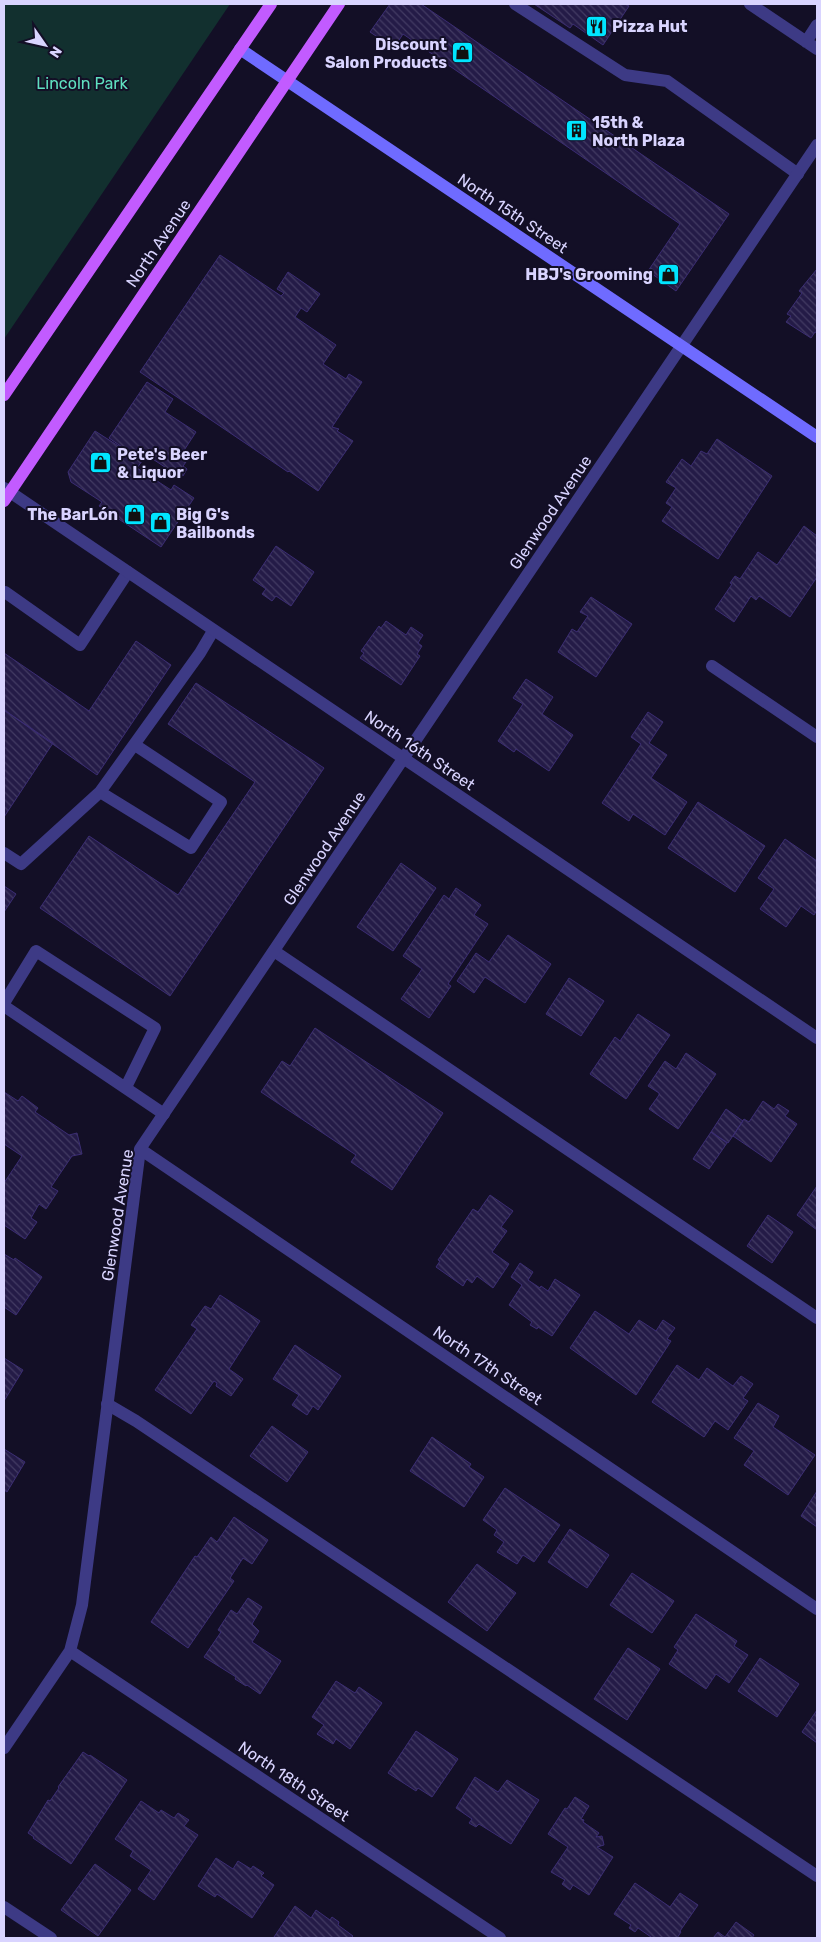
<svg xmlns="http://www.w3.org/2000/svg" width="821" height="1942" font-family="Rubik,sans-serif">
  <defs>
    <pattern id="building-back-hatch" width="6" height="6" patternUnits="userSpaceOnUse" patternTransform="scale(1.25)"><rect width="6" height="6" fill="#241b47"/><path d="M-1 5l2 2M0 0l6 6M5-1l2 2" fill="none" stroke="#433b63"/></pattern>
  </defs>
  <rect width="100%" height="100%" fill="#130f26"/>
  <!-- green -->
  <path fill="#12302f" d="M4 4H230L4 339Z"/>
  <!-- building -->
  <path fill="url(#building-back-hatch)" stroke="#3b2d73" d="M390 4H421L729 214 676 291 648 271 680 224 403 34 394 48 370 32Z
    M534 4H625L629 6 603 45 573 24 570 28Z
    M220 255 281 296 284 293 277 289 288 272 320 294 307 312 301 308 295 317 336 345 323 364 346 379 349 374 362 382 332 427 339 429 337 431 353 441 318 491 289 471 288 472 140 372Z
    M817 269V333L815 332 811 338 786 322 791 316 787 314 802 293 799 291Z
    M147 382 173 399 165 412 196 432 179 458 186 462 183 466 187 469 183 476 179 473 177 475 139 450 135 456 109 438Z
    M95 431 142 461 137 468 171 490 174 485 194 498 161 547 99 506 102 502 71 482 68 472Z
    M717 439 772 476 718 559 662 521 672 507 666 503 676 488 666 482 682 459 691 466 701 451 707 454Z
    M804 526 817 536V577L790 617 759 596 756 600 751 596 734 622 715 609 732 584 730 583 735 576 740 579 758 552 777 565Z
    M276 546 314 572 291 606 276 596 272 601 262 594 266 589 253 580Z
    M591 597 632 624 596 677 558 652 572 629 577 632 588 616 580 612Z
    M386 621 406 635 411 627 423 635 418 643 422 646 417 654 420 656 401 685 360 658 364 653 361 651 379 626 381 628Z
    M136 641 171 665 97 775 4 710V653L89 711Z
    M526 679 553 697 542 714 573 735 549 771 516 749 514 752 498 741 523 704 513 698Z
    M196 683 324 768 170 996 40 908 89 836 178 895 255 782 168 724Z
    M4 710 53 743 4 817Z
    M648 712 663 722 649 743 667 755 651 778 687 802 665 835 633 814 629 821 602 803 641 744 631 737Z
    M698 802 765 846 735 892 668 848Z
    M785 839 817 861V910L814 915 801 906 786 927 760 909 774 889 758 878Z
    M401 863 436 888 393 951 357 927Z
    M4 886 16 894 4 912Z
    M456 888 481 905 474 915 488 924 448 984 451 986 429 1018 401 999 422 969 403 956 444 895 449 899Z
    M508 935 551 964 525 1003 485 977 474 993 457 981 476 953 489 962Z
    M569 978 604 1001 581 1036 546 1014Z
    M638 1014 670 1035 626 1099 590 1074 615 1037 620 1041Z
    M315 1028 443 1113 392 1190 351 1162 356 1155 261 1092 282 1061 290 1066Z
    M686 1053 716 1074 678 1129 649 1109 659 1095V1093L648 1086 665 1061 676 1069Z
    M4 1092 18 1101 22 1096 38 1108 35 1112 69 1135 77 1133 82 1154 72 1156 51 1187 58 1191 46 1209 39 1204 31 1218 37 1222 25 1239 4 1225V1183L22 1156 4 1144Z
    M763 1101 774 1109 778 1104 789 1111 785 1116 797 1124 771 1162 733 1136 744 1119 749 1122Z
    M726 1109 743 1121 728 1143 711 1132Z
    M711 1132 727 1143 709 1169 693 1159Z
    M817 1186V1230L797 1215Z
    M490 1195 513 1211 501 1227 507 1231 492 1252 509 1264 493 1288 477 1276 472 1283 467 1279 463 1286 436 1267 440 1261 438 1260 473 1209 478 1212Z
    M768 1215 793 1232 772 1263 747 1246Z
    M4 1254 14 1260 15 1258 42 1277 16 1315 4 1307Z
    M520 1263 533 1272 528 1280 540 1288 541 1286 548 1291 555 1279 580 1295 552 1336 538 1327 537 1329 530 1325 532 1322 509 1305 522 1285 511 1277Z
    M220 1295 260 1321 229 1369 243 1379 231 1396 216 1386 217 1383 214 1381 191 1414 155 1390 197 1329 191 1325 205 1306 211 1309Z
    M595 1311 629 1334 639 1320 656 1331 663 1320 675 1328 667 1339 671 1341 636 1395 570 1348Z
    M295 1345 341 1376 318 1410 313 1406 307 1415 292 1405 299 1395 273 1379Z
    M4 1358 23 1370 4 1401Z
    M677 1365 699 1380 707 1368 733 1386 741 1376 753 1384 743 1398 748 1401 728 1430 715 1421 704 1437 652 1402Z
    M758 1403 779 1416 773 1427 815 1455 788 1495 744 1465 754 1451 734 1438Z
    M272 1426 308 1452 287 1482 250 1456Z
    M432 1437 471 1464 469 1467 484 1477 464 1507 410 1471Z
    M4 1449 25 1462 7 1492 4 1490Z
    M505 1488 560 1525 534 1562 523 1555 517 1564 497 1552 504 1542 494 1535 497 1530 483 1520Z
    M817 1491V1527L801 1516Z
    M234 1517 268 1540 252 1564 243 1558 230 1578 234 1581 188 1648 151 1622 195 1556 197 1557 211 1537 217 1542Z
    M570 1529 609 1555 587 1588 548 1562Z
    M477 1564 516 1593 487 1631 448 1602Z
    M632 1573 674 1601 652 1633 610 1605Z
    M248 1598 262 1607 252 1624 259 1631 252 1642 281 1661 260 1694 247 1685 246 1686 235 1679 236 1677 204 1657 221 1632 218 1630 231 1610 237 1614Z
    M696 1614 737 1641 734 1646 748 1655 729 1683 716 1674 706 1689 669 1664 678 1650 674 1647Z
    M628 1648 660 1669 627 1720 594 1699Z
    M760 1658 799 1684 777 1717 738 1691Z
    M336 1681 355 1693 359 1687 382 1703 350 1749 336 1739 333 1744 317 1734 324 1725 312 1717Z
    M817 1710V1743L802 1732Z
    M416 1731 458 1759 432 1797 418 1788 416 1791 388 1773Z
    M83 1752 89 1756 90 1755 127 1780 71 1864 33 1838 34 1837 28 1833 48 1800 50 1801 59 1788 58 1787Z
    M475 1777 498 1792 507 1780 539 1800 511 1844 479 1824 476 1827 469 1823 472 1819 456 1808Z
    M575 1797 589 1806 581 1819 584 1820 583 1822 599 1833 596 1837 602 1836 604 1845 597 1847 613 1857 589 1895 573 1885 570 1890 562 1884 565 1880 551 1872 568 1847 548 1834 565 1808 567 1809Z
    M141 1801 159 1813 161 1810 174 1818 178 1813 189 1820 184 1826 198 1835 154 1900 138 1889 151 1870 130 1856 133 1851 115 1839Z
    M216 1858 233 1869 238 1861 251 1869 253 1866 264 1873 261 1876 274 1885 252 1918 217 1894 215 1897 198 1886Z
    M95 1864 131 1890 98 1936 61 1910Z
    M635 1883 670 1907 680 1893 698 1905 680 1931 681 1932 677 1938H650L651 1937 638 1928 635 1932 629 1928 631 1925 614 1914Z
    M295 1906 311 1918 316 1910 330 1920 332 1917 339 1922 338 1925 353 1936 351 1938H276L274 1937Z
    M736 1922 754 1935 752 1938H713L718 1932 725 1937Z"/>
  <g fill="none" stroke-linecap="round" stroke-linejoin="round">
    <!-- lane -->
    <path stroke="#3d3a85" stroke-width="12" d="M515 4 625 75 667 81 798 174
      M750 4 817 49
      M806 42 817 25
      M5 592 80 645 128 572
      M712 666 817 737
      M100 792 191 848 221 802 135 745
      M4 853 21 864 100 792 200 653 213 631
      M274 951 817 1318
      M4 1003 36 951 155 1028 126 1087
      M4 1006 164 1114
      M107 1404 136 1421 817 1876
      M4 1907 51 1938"/>
    <!-- street -->
    <path stroke="#3d3a85" stroke-width="12" d="M4 488 817 1038
      M140 1149 817 1609
      M70 1651 500 1938
      M4 1748 70 1651 82 1605 140 1149 817 145"/>
    <!-- secondary -->
    <path stroke="#6f6bff" stroke-width="12" d="M240 49 817 437"/>
    <!-- primary -->
    <path stroke="#c25bff" stroke-width="12" d="M4 395 271 4
      M4 501 339 4"/>
  </g>
  <!-- icons -->
  <defs>
    <symbol id="restaurant-square" viewBox="-11 -11 22 22"><rect x="-9" y="-9" width="18" height="18" rx="4" fill="#00e5ff" stroke="#130f26"/><path d="M-5-6h1v4h1v-4h1v4h1v-4h1v5L-1.5 .5V6h-2V.5L-5-1ZM5-6V6H3V1.5H1.5Q1.5-4 5-6Z" fill="#111"/></symbol>
    <symbol id="shop-square" viewBox="-11 -11 22 22"><rect x="-9" y="-9" width="18" height="18" rx="4" fill="#00e5ff" stroke="#130f26"/><path d="M-5-2.5h2.3a2.7 3.5 0 0 1 5.4 0H5L5.5 6h-11ZM-1.5-2.5h3a1.5 2.3 0 0 0-3 0Z" fill="#111"/></symbol>
    <symbol id="building-square" viewBox="-11 -11 22 22"><rect x="-9" y="-9" width="18" height="18" rx="4" fill="#00e5ff" stroke="#130f26"/><path d="M-4-6H4V6H1V3H-1V6H-4ZM-2.5-4.3h1.7v1.8h-1.7ZM.8-4.3h1.7v1.8H.8ZM-2.5-1h1.7V.8h-1.7ZM.8-1h1.7V.8H.8Z" fill="#111"/></symbol>
  </defs>
  <g fill-rule="evenodd">
    <use href="#restaurant-square" x="584" y="14" width="25" height="25"/>
    <use href="#shop-square" x="450" y="40" width="25" height="25"/>
    <use href="#building-square" x="564" y="118" width="25" height="25"/>
    <use href="#shop-square" x="656" y="262" width="25" height="25"/>
    <use href="#shop-square" x="88" y="450" width="25" height="25"/>
    <use href="#shop-square" x="122" y="502" width="25" height="25"/>
    <use href="#shop-square" x="148" y="510" width="25" height="25"/>
  </g>
  <g text-anchor="middle" stroke-width="4" stroke-linejoin="round" paint-order="stroke">
    <!-- poi labels -->
    <g font-size="16" font-weight="bold" fill="#d9d4ff" stroke="#130f26" text-anchor="start">
      <text x="612" y="32">Pizza Hut</text>
      <text x="447" y="50" text-anchor="end">Discount<tspan x="447" dy="18">Salon Products</tspan></text>
      <text x="592" y="128">15th &amp;<tspan x="592" dy="18">North Plaza</tspan></text>
      <text x="653" y="280" text-anchor="end">HBJ's Grooming</text>
      <text x="117" y="460">Pete's Beer<tspan x="117" dy="18">&amp; Liquor</tspan></text>
      <text x="118" y="520" text-anchor="end">The BarLón</text>
      <text x="176" y="520">Big G's<tspan x="176" dy="18">Bailbonds</tspan></text>
    </g>
    <!-- park labels -->
    <g font-size="16" fill="#5fe0c0" stroke="#130f26">
      <text x="82" y="89">Lincoln Park</text>
    </g>
    <!-- street labels -->
    <g font-size="16" fill="#d9d4ff" stroke="#130f26">
      <text transform="translate(513 213) rotate(34)" y="6">North 15th Street</text>
      <text transform="translate(158 243) rotate(-56)" y="6">North Avenue</text>
      <text transform="translate(550 512) rotate(-56)" y="6">Glenwood Avenue</text>
      <text transform="translate(420 750) rotate(34)" y="6">North 16th Street</text>
      <text transform="translate(324 848) rotate(-56)" y="6">Glenwood Avenue</text>
      <text transform="translate(117 1215) rotate(-81)" y="6">Glenwood Avenue</text>
      <text transform="translate(488 1365) rotate(34)" y="6">North 17th Street</text>
      <text transform="translate(294 1781) rotate(34)" y="6">North 18th Street</text>
    </g>
  </g>
  <!-- border -->
  <rect width="821" height="1942" fill="none" stroke="#d9d4ff" stroke-width="10"/>
  <!-- north arrow -->
  <g transform="translate(45 45) rotate(124)" stroke="#130f26" stroke-width="4" paint-order="stroke">
  <path d="M0-4L9 19L0 12L-9 19Z" fill="#d9d4ff"/>
  <text y="-8" font-size="14" font-weight="bold" text-anchor="middle" fill="#d9d4ff">N</text>
  </g>
</svg>
